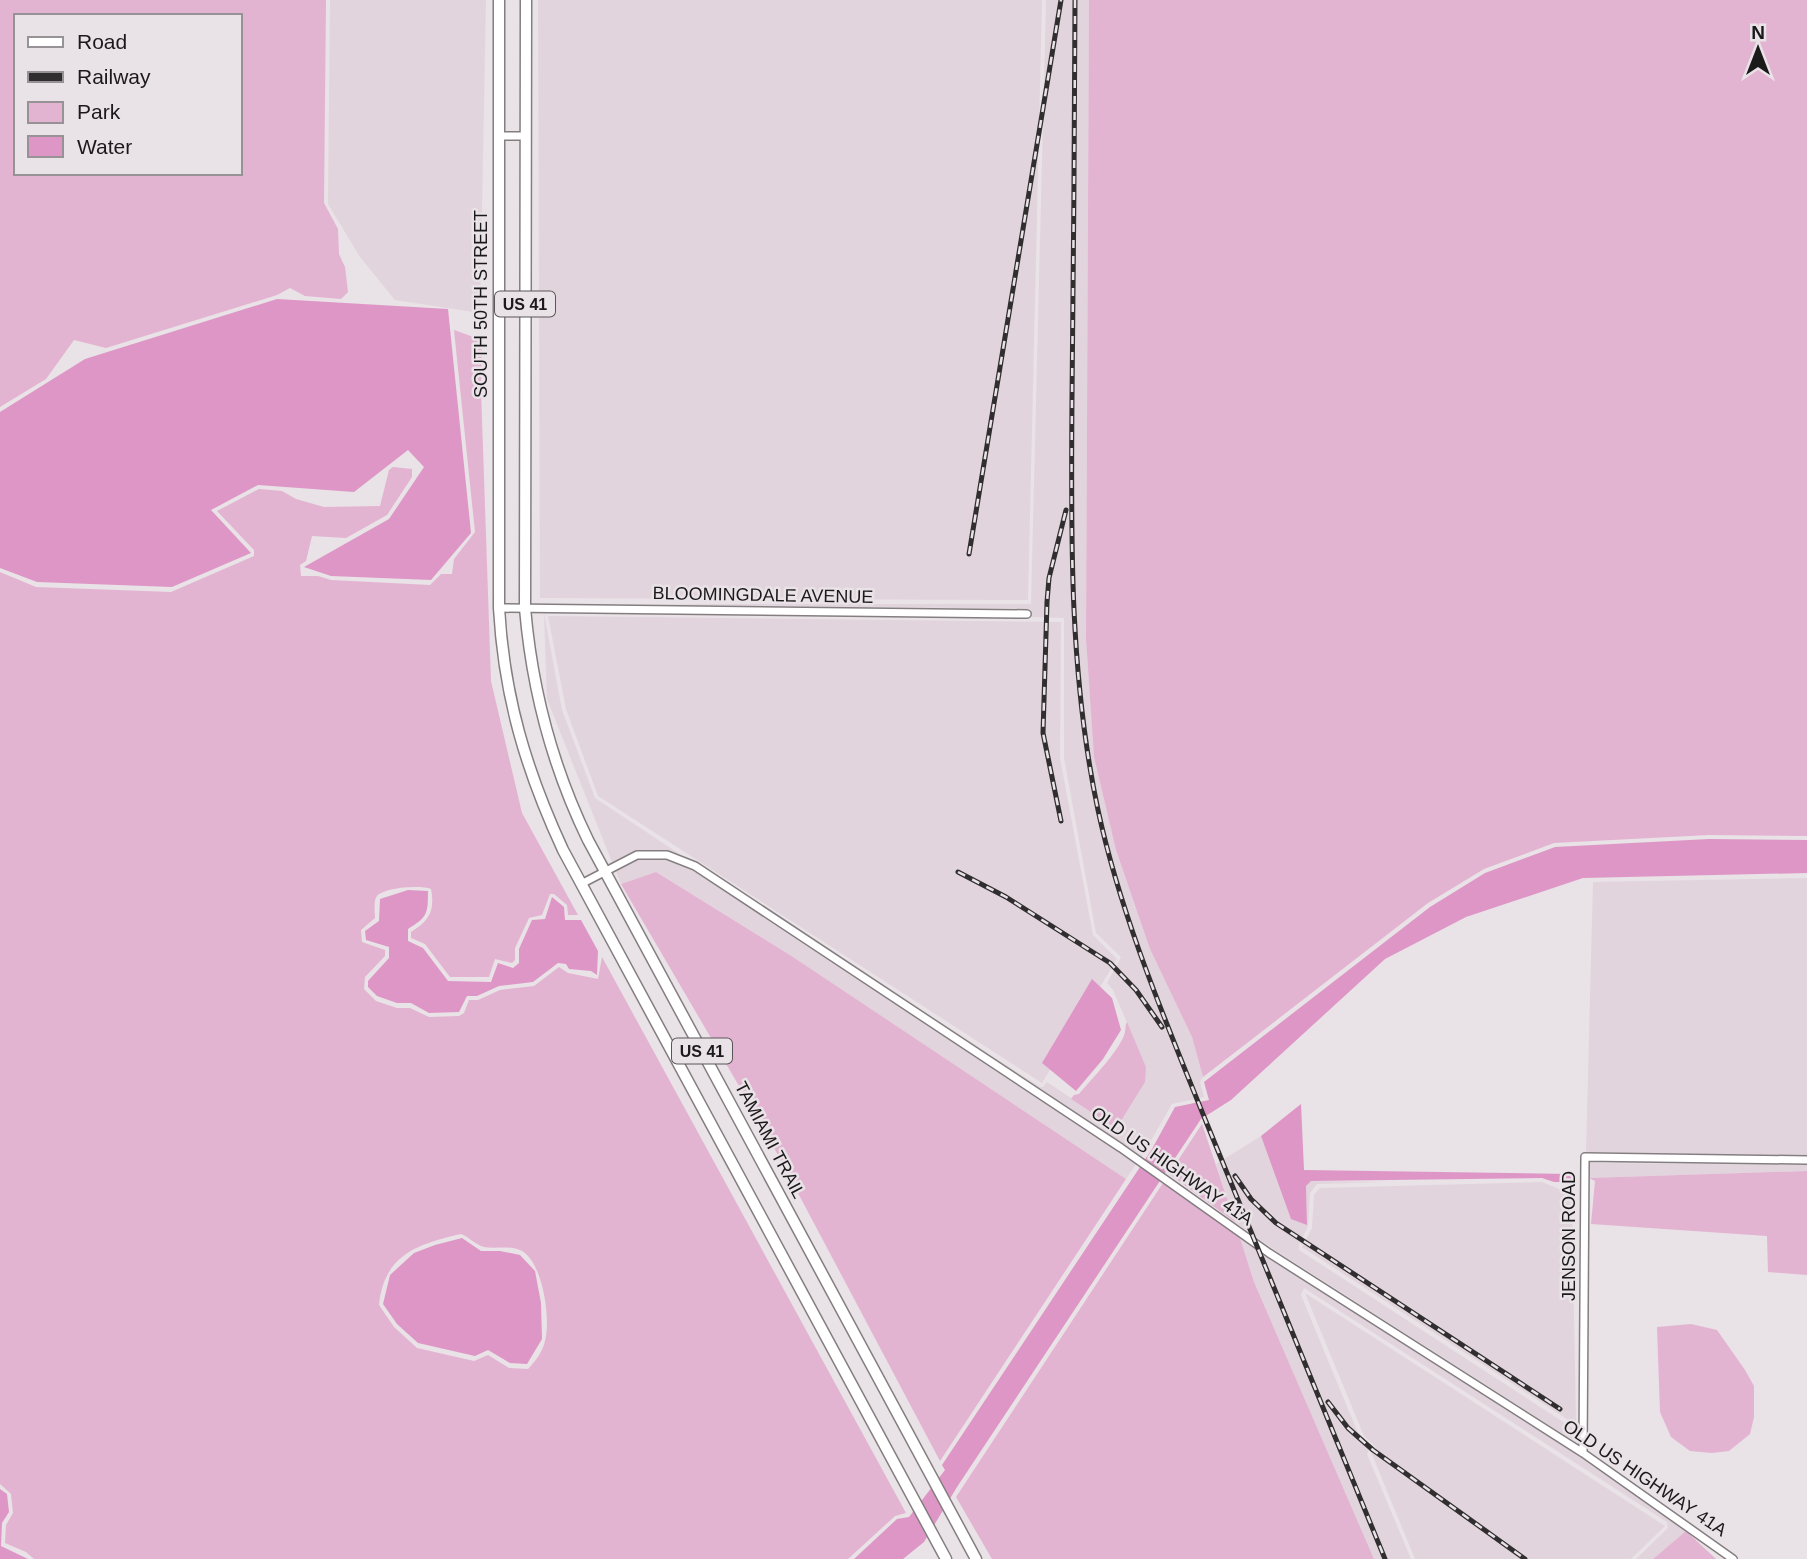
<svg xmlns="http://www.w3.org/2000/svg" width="1807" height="1559" font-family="Arial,sans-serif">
  <rect width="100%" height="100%" fill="#e9e2e6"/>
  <!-- built -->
  <path fill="#e2d4dd" d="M330 0H486L480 313 395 300 360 257 328 204Z
    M538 0H1042L1028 600 540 598Z
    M1046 0H1089L1086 639 1094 757 1116 850 1150 949 1192 1037 1203 1077 1200 1082 1204 1097 1172 1104 1142 1156 929 1015 1040 1087H1043L1047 1082 1111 1125 1146 1067 1113 990 1107 983 1121 957 1096 933 1064 758V618L1031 617V609L635 604H1031Z
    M544 613 562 710 595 798 681 855 669 850H637L612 862 547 699Z
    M548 616 1061 622 1060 758 1093 935 1117 959 1042 1083 598 796 566 709Z
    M638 860H666L693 871 1136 1164 1126 1179 793 957 656 872 621 884 616 871Z
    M1807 878V1155L1586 1152 1593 882Z
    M1261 1136 1291 1219 1307 1224 1306 1186 1311 1181 1383 1182 1317 1184 1310 1193 1308 1226 1299 1245V1250L1574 1429 1579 1428V1444L1272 1248 1235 1222 1216 1164Z
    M1589 1163 1807 1165V1171L1589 1178Z
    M1542 1182 1564 1191 1572 1205 1576 1425 1302 1247 1312 1228 1314 1195 1320 1188Z
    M1240 1238 1271 1260 1579 1456 1686 1531 1653 1559H1636L1668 1528 1667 1522 1304 1288 1301 1295 1360 1438 1370 1447 1367 1454 1411 1559H1374L1254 1282Z
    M1305 1293 1387 1346 1665 1526 1631 1559H1415L1371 1452 1376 1447 1364 1436Z"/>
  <!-- green -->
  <path fill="#e3b3d2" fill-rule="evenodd" d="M0 0H326L324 203 338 229 339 254 345 267 348 292 341 299 305 296 290 288 277 295 106 348 74 340 46 379 0 407ZM16 16H240V173H16Z
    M1089 0H1807V836L1709 835 1554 843 1484 869 1428 903 1203 1077 1192 1037 1150 949 1116 850 1094 757 1086 639Z
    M454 330 482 340 481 390 491 681 522 813 578 915H568L567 905 554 894H550L542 915 529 918 515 948V960L512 963 495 959 489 977H450L425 944 411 938V932C430 920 435 910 431 889 421 885 385 887 377 896 373 900 375 913 375 918L361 930 362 942 385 950V956L365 977 364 989 376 1001 397 1008H410L429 1017 459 1016 464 1013 469 1000H478L500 990 534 986 559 967 568 973 598 979 602 957 906 1513 895 1516 848 1559H34L26 1552 5 1543 6 1525 13 1513 11 1494 0 1484V572L36 587 171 592 254 556V550L217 511 259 489 282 491 296 499 324 507 380 506 389 470 393 467 412 469V477L387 515 346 538 312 536 306 561 300 565 301 576H318L331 580 430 585 441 574H452L454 559 475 532ZM461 1234C469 1237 476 1245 484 1247 496 1249 511 1245 522 1251 543 1263 551 1319 545 1341 543 1351 535 1362 528 1369L509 1368 488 1355 474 1361 417 1348 394 1327 379 1305C384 1255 417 1244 461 1234Z
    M656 872 793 957 1126 1179 940 1461 763 1127 621 884Z
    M1127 1022 1146 1067 1145 1082 1119 1124 1111 1125 1071 1099 1074 1095 1079 1094C1090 1081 1122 1048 1125 1032 1126 1028 1125 1025 1127 1022Z
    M1202 1124 1235 1222 1169 1174Z
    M1807 1171V1275L1768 1272 1767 1236 1591 1224 1595 1181 1589 1178Z
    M1163 1183 1240 1238 1254 1282 1374 1559H992L956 1497Z
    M1691 1324 1717 1330 1745 1370 1754 1386V1417L1750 1434 1729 1451 1712 1453 1690 1451 1671 1437 1660 1412 1657 1327Z
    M1686 1531 1716 1559H1653Z"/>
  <!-- water -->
  <path fill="#de96c6" d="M277 299 448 309 471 533 431 580 331 576 304 567 389 519 424 467 408 450 354 492 258 485 211 510 251 553 172 587 37 582 0 568V412L85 359Z
    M1709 839 1807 840V873L1583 878 1466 917 1385 959 1231 1100 1201 1119 957 1487 924 1542 903 1559H854L897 1519 909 1517 945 1470 942 1465 1152 1149 1175 1107 1209 1100 1204 1082 1430 907 1485 873 1555 847Z
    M408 890 428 891C428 915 427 917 408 929V941L423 948 448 981 491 982 498 963 513 968 519 963V949L532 920 545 919 552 897 564 907 565 920H581L598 951 597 975 591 971 569 969 566 964 558 963 533 982 499 986 477 996H467L459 1012 429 1013 411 1003H397L377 996 368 987V981L389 958V947L366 940 365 931 379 921 380 899Z
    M1092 979 1112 998 1121 1030 1103 1059 1076 1091 1042 1063Z
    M1301 1104 1304 1170 1571 1174 1573 1182H1554L1542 1178 1311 1181 1306 1186 1307 1225 1291 1219 1261 1136Z
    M462 1238 481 1251H500L520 1255 535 1271 541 1303 542 1339 527 1364 510 1363 488 1350 475 1356 418 1343 397 1324 383 1304 390 1275 414 1253 435 1245Z
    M0 1489 7 1494 9 1512 2 1523 1 1546 28 1559H0Z"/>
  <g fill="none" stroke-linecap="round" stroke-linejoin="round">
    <defs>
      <path id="minor" d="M499 136H526
        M499 608 1027 614
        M581 884 637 855H667L695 866 1121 1148 1269 1253 1583 1453 1733 1559
        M1583 1453 1585 1157 1807 1160"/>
      <path id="primary" d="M499 0V608C504 697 526 770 563 850L946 1559
        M526 0 525 608C532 690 552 766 588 840L976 1559"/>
    </defs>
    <!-- minor casing -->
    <use href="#minor" stroke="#847e81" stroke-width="10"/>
    <!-- primary casing -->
    <use href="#primary" stroke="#847e81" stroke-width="13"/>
    <!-- minor -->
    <use href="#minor" stroke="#fff" stroke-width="7"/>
    <!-- primary -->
    <use href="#primary" stroke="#fff" stroke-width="10"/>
    <defs>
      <path id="rail" d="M1075 0C1075 133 1073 265 1072 398 1071 535 1069 674 1098 810 1121 917 1166 1022 1207 1124 1266 1269 1326 1414 1385 1559
        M969 554 1061 0
        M1061 821 1043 733 1047 602 1049 578 1066 510
        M958 872 1006 897 1110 963 1136 990 1162 1027
        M1235 1176 1251 1199 1276 1223 1560 1409
        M1328 1402 1348 1428 1373 1450 1525 1559"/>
    </defs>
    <!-- rail casing -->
    <use href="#rail" stroke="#312e30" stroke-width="5"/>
    <!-- rail -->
    <use href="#rail" stroke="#e9e2e6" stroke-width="2.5" stroke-dasharray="8" stroke-linecap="butt"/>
  </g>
  <g text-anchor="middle" stroke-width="5" stroke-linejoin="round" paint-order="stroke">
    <!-- shield labels -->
    <g fill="#e9e2e6" stroke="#5a5558" stroke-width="2">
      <rect x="495" y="291.5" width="60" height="25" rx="5"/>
      <rect x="672" y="1038.5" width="60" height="25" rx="5"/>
    </g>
    <g font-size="16" font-weight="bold" fill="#1c191b">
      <text x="525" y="310">US 41</text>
      <text x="702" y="1057">US 41</text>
    </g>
    <!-- street labels -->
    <g font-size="18" fill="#1c191b" stroke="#e9e2e6">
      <text transform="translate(481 304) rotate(-90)" y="6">SOUTH 50TH STREET</text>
      <text transform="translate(763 595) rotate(1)" y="6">BLOOMINGDALE AVENUE</text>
      <text transform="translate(770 1140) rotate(62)" y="6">TAMIAMI TRAIL</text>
      <text transform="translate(1172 1166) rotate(35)" y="6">OLD US HIGHWAY 41A</text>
      <text transform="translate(1569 1236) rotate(-90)" y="6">JENSON ROAD</text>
      <text transform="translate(1645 1478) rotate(34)" y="6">OLD US HIGHWAY 41A</text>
    </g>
  </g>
  <!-- legend -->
  <rect x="14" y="14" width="228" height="161" fill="#e9e2e6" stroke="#979295" stroke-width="2"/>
  <rect x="28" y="37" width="35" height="10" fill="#ffffff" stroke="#979295" stroke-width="2"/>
  <text x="77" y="49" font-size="21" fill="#1c191b">Road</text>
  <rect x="28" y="72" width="35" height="10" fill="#312e30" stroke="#979295" stroke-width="2"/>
  <text x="77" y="84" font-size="21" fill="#1c191b">Railway</text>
  <rect x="28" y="102" width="35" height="21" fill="#e3b3d2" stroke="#979295" stroke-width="2"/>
  <text x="77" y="119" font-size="21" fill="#1c191b">Park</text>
  <rect x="28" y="136" width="35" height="21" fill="#de96c6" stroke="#979295" stroke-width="2"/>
  <text x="77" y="154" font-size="21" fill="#1c191b">Water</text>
  <!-- north arrow -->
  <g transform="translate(1758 49)" stroke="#e9e2e6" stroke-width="5" paint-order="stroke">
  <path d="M0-5L12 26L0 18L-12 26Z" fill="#1c191b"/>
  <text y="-10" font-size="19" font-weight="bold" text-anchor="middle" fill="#1c191b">N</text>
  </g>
</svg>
